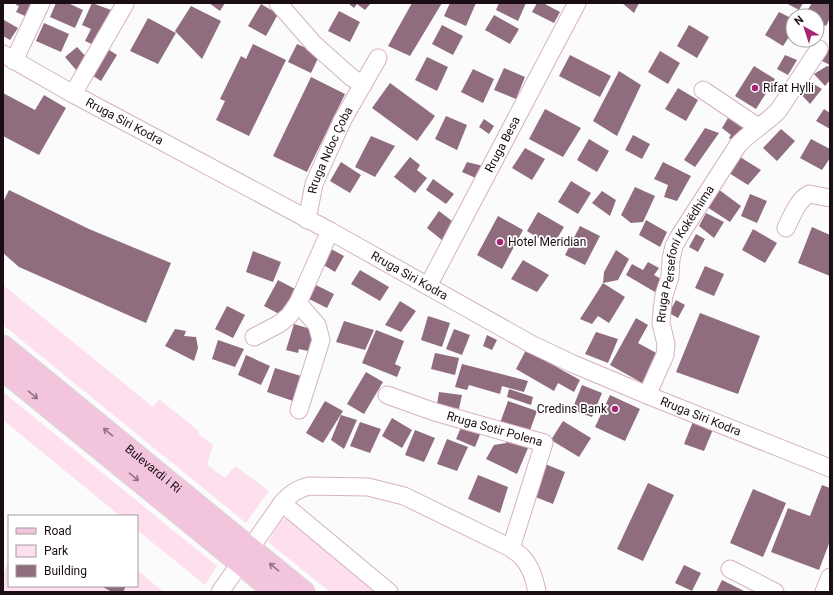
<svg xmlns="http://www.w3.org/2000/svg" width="833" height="595" font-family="Roboto,sans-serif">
  <rect width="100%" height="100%" fill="#fbfbfb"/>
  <!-- green -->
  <path fill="#fedfee" d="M3 285 153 407 159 399 199 431V435L213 445 207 465 225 478 235 466 269 491 246 523 3 325Z
    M3 392 217 566 205 585 137 530V516H120L3 420Z
    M288 518 381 592H330L268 542 281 521 284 519Z
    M7 565 9 566V586H137V570L164 592H3V575Z"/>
  <!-- building -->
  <path fill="#8f6d7e" d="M17 3H37L33 12 28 10 25 16 16 12 19 6 16 5Z
    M56 3H68L83 10 75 28 50 17Z
    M92 3 111 10 96 46 85 41 91 29 82 25Z
    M209 3H225L220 11Z
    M348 3H371L365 10 357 4 354 8Z
    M412 3H442L410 56 388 46Z
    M450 3H476L466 26 444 16Z
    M499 3H526L518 21 496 10Z
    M537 3H543L560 12 554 23 532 12Z
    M622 3H639L634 13Z
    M786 3H803L799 10Z
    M812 3H830V18L826 26 817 21V16H809L805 14Z
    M261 4 278 14 266 36 248 26Z
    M191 6 221 21 202 59 175 31Z
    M339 11 360 22 350 42 328 31Z
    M779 12 793 19V31L783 46 765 35Z
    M494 15 519 29 510 44 485 30Z
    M148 18 176 33 158 64 130 51Z
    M4 20 18 28 10 40 3 36Z
    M44 23 69 34 61 52 36 41Z
    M442 25 463 36 453 55 432 44Z
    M689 25 709 37 697 58 677 46Z
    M253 44 286 60 249 136 216 120 225 101 220 99 241 56 246 59Z
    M297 44 320 54 311 73 288 62Z
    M77 47 89 60 77 71 65 57Z
    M830 47V65L822 61Z
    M106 48 117 55 101 81 90 74Z
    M660 51 680 63 668 84 648 72Z
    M570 55 611 76 600 97 559 76Z
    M785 55 797 60 788 75 777 69Z
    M427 57 448 67 437 91 415 80Z
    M754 66 775 79 756 109 735 96Z
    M827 66 830 67V80L825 86 814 74Z
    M504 68 525 77 516 99 494 90Z
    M473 69 494 79 483 103 461 92Z
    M619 71 641 85 617 136 593 121Z
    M311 77 345 94 307 172 273 156Z
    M390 83 435 116 417 141 372 108Z
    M812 83 822 89 810 104 799 92Z
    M678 88 698 100 686 121 665 109Z
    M3 93 35 110 44 95 66 108 39 155 3 136Z
    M545 109 581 128 563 157 529 139Z
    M824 109 830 113V129L816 121Z
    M731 113 749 125 737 143 729 138 731 135 722 128Z
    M446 116 467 125 457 150 435 139Z
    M484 119 494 126 489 134 479 127Z
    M705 128 719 133 695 167 684 160Z
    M781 129 795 141 777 161 763 148Z
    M633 135 650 144 642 159 625 150Z
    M371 136 395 146 375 177 355 167Z
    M589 139 609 151 597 172 577 160Z
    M811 139 830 149V158L822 170 800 158Z
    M525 148 545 159 532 180 512 168Z
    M410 157 420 165 417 170 427 178 415 193 394 177Z
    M740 157 761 170 748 185 729 173Z
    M341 162 361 175 350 193 330 181Z
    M467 162 483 166 478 179 462 172Z
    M663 162 691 176 677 201 664 197 668 185 654 179Z
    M433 179 454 194 446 204 426 190Z
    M571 181 591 193 578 214 558 202Z
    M635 187 655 196 643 222 631 223 621 215Z
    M718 189 741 206 730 222 704 205Z
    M9 190 89 229 171 263 146 323 19 267 3 253V202Z
    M602 191 616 200 610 216 592 203Z
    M750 194 767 201 757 223 741 216Z
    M439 211 456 224 443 241 427 228Z
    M538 212 564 227 552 247 527 231Z
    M706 213 724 222 714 238 699 226Z
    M498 216 523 230 502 269 477 255Z
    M646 220 667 232 660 247 639 235Z
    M580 226 600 236 585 265 565 255Z
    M812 227 830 235V276L798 263Z
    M753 229 777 243 765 263 742 250Z
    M696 234 705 239 698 252 689 247Z
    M331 249 344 256 335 272 322 264Z
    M616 250 629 259 618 280 603 283 625 297 609 323 598 316 592 324 580 319 603 283 604 272Z
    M253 251 281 262 273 282 246 272Z
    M523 260 549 275 537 292 511 279Z
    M648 262 659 268 654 275 663 280 655 292 626 275 632 264 643 270Z
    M705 266 724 274 714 296 695 288Z
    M360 270 389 287 380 301 351 284Z
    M278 280 295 289 281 315 264 306Z
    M316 285 334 294 327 308 309 299Z
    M676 300 685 305 678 318 669 313Z
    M400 301 416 311 401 332 385 325Z
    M227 306 245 315 233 338 215 329Z
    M700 313 760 336 738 394 676 372Z
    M428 316 450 323 442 347 421 340Z
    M636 318 648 325 638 343 660 355 644 384 610 365Z
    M344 321 374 330 365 350 336 342Z
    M294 324 314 330 308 351 299 349 298 353 286 350Z
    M175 329 186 331 184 336 196 337 198 348 194 361 165 346Z
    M454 329 470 335 462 355 446 349Z
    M376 330 404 341 395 364 401 367 397 377 362 363Z
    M596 332 618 339 608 363 585 354Z
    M487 335 497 340 492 350 483 346Z
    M218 340 244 349 235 367 212 359Z
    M526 350 580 380 574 392 558 383 554 391 516 369Z
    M435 353 459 358 455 375 431 369Z
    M246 355 270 366 261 385 238 375Z
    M462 364 528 381 524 392 502 386 500 394 469 385 467 390 455 387Z
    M275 368 301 376 293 401 267 392Z
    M366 372 383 382 364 414 347 404Z
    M582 385 602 393 592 417 572 410Z
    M509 389 533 397 531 405 507 397Z
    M439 392 462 395 459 409 437 405Z
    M610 395 640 409 625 441 595 427Z
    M325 401 343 411 323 443 306 433Z
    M508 401 537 411 529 433 500 423Z
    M341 415 357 420 344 449 331 440Z
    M392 418 412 430 402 448 382 436Z
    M694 419 714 427 704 451 684 444Z
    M563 421 591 438 579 457 551 440Z
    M360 422 381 429 370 453 350 446Z
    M462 425 481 432 475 447 456 439Z
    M415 430 435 438 424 462 405 455Z
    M447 439 468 447 457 471 437 464Z
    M507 439 528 448 517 474 486 459 494 445 506 443Z
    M545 464 565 472 553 504 533 496Z
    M478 475 508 487 500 513 468 499Z
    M648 483 674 495 643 561 617 549Z
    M822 485 830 488V541L819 570 771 552 788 508 810 516Z
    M753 489 786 503 763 557 730 543Z
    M684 565 701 573 692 591 675 583Z
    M722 580 746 592H716Z
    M101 586H126L123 592H112Z"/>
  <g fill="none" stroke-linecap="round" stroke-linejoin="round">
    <defs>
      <g id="minor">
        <path d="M278 3 314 44 351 77 363 85"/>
        <path id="s1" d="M3 54 73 94 330 231 531 344 571 363 647 395 830 468"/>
        <path d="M14 61 41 3"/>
        <path d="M703 90 758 127"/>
        <path d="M73 94 125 4 124 3"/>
        <path id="s2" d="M307 220 314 184 321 168 342 121 378 58"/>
        <path d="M786 228C792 216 797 201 809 194L830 198"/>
        <path id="s3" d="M428 286 577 3"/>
        <path d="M298 303 317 325 321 340 299 410"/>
        <path d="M254 337 279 324 289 316 298 303 330 231"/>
        <path id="s4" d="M387 395 435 412 544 443 511 548"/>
        <path id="s5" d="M647 395 665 355 666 344 661 323 662 311 664 295 670 277 671 259 674 246 680 235 738 145C750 132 765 124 778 111L819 49"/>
        <path d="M282 503 389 592"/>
        <path d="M730 569 775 592"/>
        <path d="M220 592 282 503C290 494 297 489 309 486L368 487 404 496 511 548C514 551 518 553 521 556 530 565 535 580 537 592"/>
        <path d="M824 592 830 577"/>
      </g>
      <g id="major">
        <path id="s6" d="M3 346 304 592"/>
        <path d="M3 370 275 592"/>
      </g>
    </defs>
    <!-- minor casing -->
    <use href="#minor" stroke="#d6b1c3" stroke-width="19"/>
    <!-- major casing -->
    <use href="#major" stroke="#dad8d9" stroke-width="23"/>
    <!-- minor -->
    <use href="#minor" stroke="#fff" stroke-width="17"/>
    <!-- major -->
    <use href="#major" stroke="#f2c5dc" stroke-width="21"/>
  </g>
  <!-- one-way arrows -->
  <defs><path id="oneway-shaft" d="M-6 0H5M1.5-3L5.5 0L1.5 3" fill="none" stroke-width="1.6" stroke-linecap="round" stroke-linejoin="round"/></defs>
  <g stroke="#917282">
    <use href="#oneway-shaft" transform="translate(33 395) rotate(39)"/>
    <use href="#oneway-shaft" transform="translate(108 432) rotate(-141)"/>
    <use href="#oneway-shaft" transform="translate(134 477) rotate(39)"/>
    <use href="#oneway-shaft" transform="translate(274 567) rotate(-141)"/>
  </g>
  <!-- markers -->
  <g fill="#a62574" stroke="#fff" stroke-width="1.5">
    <circle cx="755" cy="88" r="4"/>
    <circle cx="500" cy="242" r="4"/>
    <circle cx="615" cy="409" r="4"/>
  </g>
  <g text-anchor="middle" stroke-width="3.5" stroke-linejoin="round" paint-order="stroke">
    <!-- poi labels -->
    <g font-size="12" fill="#1a0d14" stroke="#fff" text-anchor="start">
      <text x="763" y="92">Rifat Hylli</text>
      <text x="508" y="246">Hotel Meridian</text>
      <text x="607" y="413" text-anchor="end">Credins Bank</text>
    </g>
    <!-- street labels -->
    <g font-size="12" fill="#1a0d14" stroke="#fff">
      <text dy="4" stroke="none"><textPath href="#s1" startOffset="139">Rruga Siri Kodra</textPath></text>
      <text dy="4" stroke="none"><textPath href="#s3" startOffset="160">Rruga Besa</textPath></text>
      <text dy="4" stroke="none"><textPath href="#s2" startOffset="74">Rruga Ndoc Çoba</textPath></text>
      <text dy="4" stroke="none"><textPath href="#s5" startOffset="151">Rruga Persefoni Kokëdhima</textPath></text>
      <text dy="4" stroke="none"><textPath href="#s1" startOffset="463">Rruga Siri Kodra</textPath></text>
      <text dy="4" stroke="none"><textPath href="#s1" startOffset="787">Rruga Siri Kodra</textPath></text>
      <text dy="4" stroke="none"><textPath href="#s4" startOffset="113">Rruga Sotir Polena</textPath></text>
      <text dy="4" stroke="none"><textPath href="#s6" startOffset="194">Bulevardi i Ri</textPath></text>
    </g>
  </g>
  <!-- border -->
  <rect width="833" height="595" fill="none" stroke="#1a0d14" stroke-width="8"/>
  <!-- legend -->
  <rect x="8" y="515" width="130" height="72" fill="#ffffff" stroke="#a39ea1"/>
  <rect x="16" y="528" width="20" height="6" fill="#f2c5dc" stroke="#a39ea1"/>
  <text x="44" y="535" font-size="12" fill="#1a0d14">Road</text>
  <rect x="16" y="545" width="20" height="12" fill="#fedfee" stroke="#a39ea1"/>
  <text x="44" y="555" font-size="12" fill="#1a0d14">Park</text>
  <rect x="16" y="565" width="20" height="12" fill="#8f6d7e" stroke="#a39ea1"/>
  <text x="44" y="575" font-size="12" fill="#1a0d14">Building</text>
  <!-- north arrow -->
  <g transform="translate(805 28) rotate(321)"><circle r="19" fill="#ffffff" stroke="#a39ea1"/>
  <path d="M0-3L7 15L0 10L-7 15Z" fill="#a62574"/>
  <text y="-6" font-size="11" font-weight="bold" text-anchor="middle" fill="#1a0d14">N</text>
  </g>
</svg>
